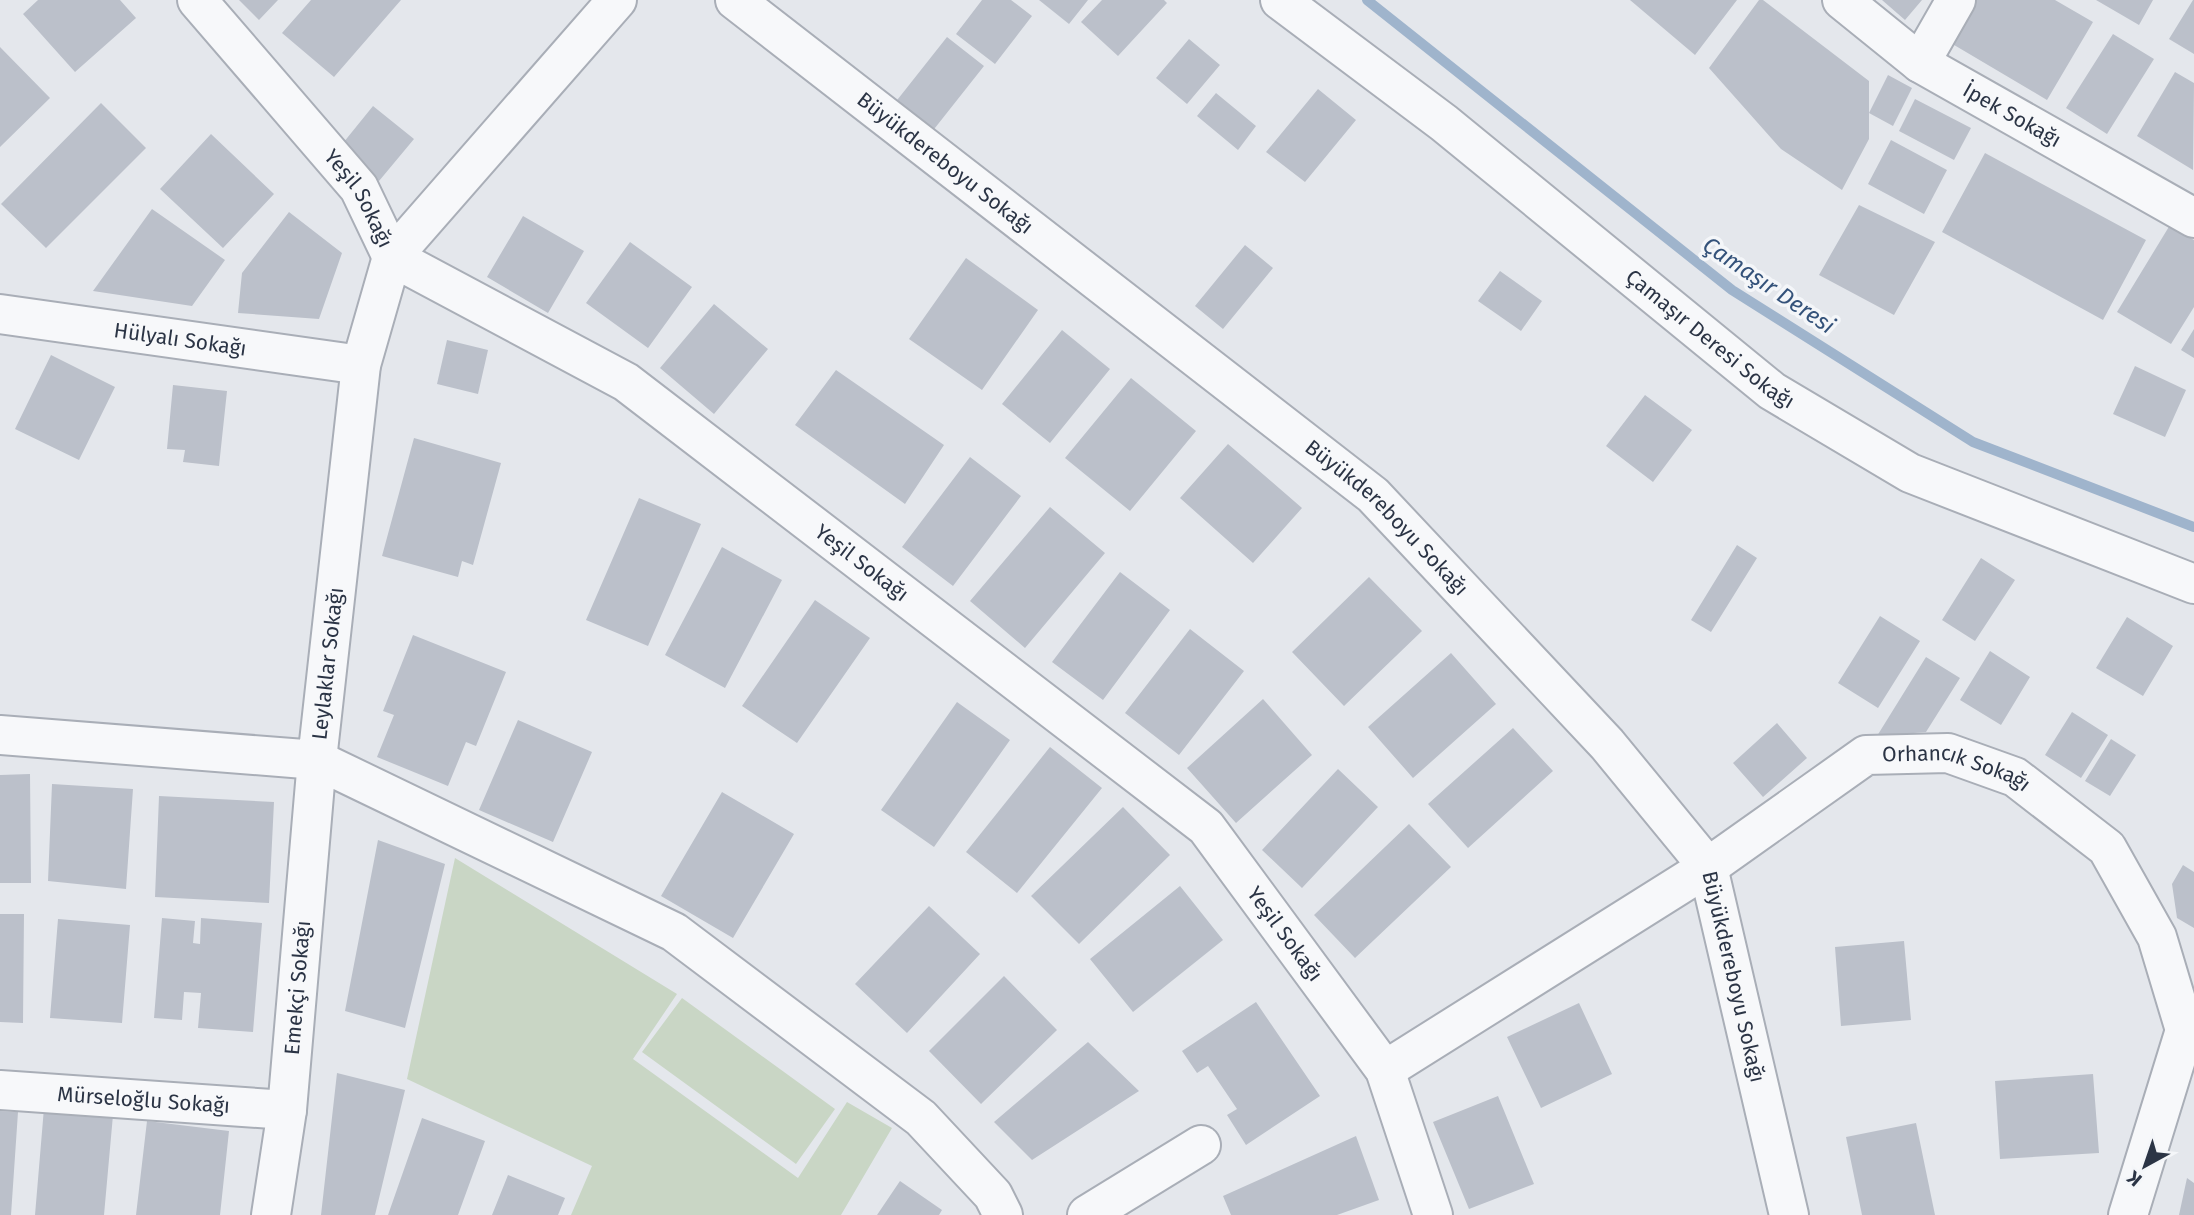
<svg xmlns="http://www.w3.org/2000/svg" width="2194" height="1215" font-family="'Fira Sans',sans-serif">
  <rect width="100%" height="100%" fill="#e4e7ec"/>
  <!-- green -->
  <path fill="#c9d6c5" d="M455 858 677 994 633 1059 798 1178 847 1102 892 1128 841 1215H571L592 1166 407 1079Z
    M682 998 835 1109 796 1164 642 1052Z"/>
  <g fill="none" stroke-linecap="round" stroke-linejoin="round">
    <!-- stream -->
    <path stroke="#9fb4cc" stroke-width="10" d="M1367 0 1732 290 1973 442 2194 527"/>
  </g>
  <!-- building -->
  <path fill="#bbc0ca" d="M38 0H120L136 18 75 72 23 14Z
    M239 0H278L259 20Z
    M311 0H401L334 77 282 33Z
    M982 0H1011L1032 16 995 64 956 34Z
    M1039 0H1088L1069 24Z
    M1102 0H1164L1167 3 1118 56 1081 22Z
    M1630 0H1737L1695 55Z
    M1759 0H1763L1869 81V113L1888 75 1912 88 1893 126 1869 113V139L1842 190 1781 149 1709 68Z
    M1882 0H1922L1905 20Z
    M1967 0H2055L2093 22 2047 100 1944 39Z
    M2096 0H2153L2139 25Z
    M2193 0H2194V54L2169 39Z
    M2113 34 2154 59 2107 134 2066 108Z
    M947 37 984 66 931 133 894 104Z
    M1189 39 1220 65 1187 104 1156 78Z
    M0 47 50 98 0 147Z
    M2175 72 2194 83 2193 170 2137 136Z
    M1318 89 1356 120 1305 182 1266 152Z
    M1216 93 1256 126 1238 150 1197 116Z
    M1915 99 1971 128 1954 160 1899 131Z
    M101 103 146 148 46 248 1 204Z
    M373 106 414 139 379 181 339 148Z
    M211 134 274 194 223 248 160 189Z
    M1891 140 1947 170 1924 214 1868 184Z
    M1985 153 2146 240 2103 320 1942 232Z
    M1859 205 1935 242 1894 315 1819 275Z
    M152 209 225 260 192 306 93 291Z
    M289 212 342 253 319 319 238 313 242 273Z
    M523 216 584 251 548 313 487 277Z
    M2170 225 2194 240V307L2171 344 2117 312Z
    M630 242 692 287 648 348 586 303Z
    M1245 245 1273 268 1223 329 1195 306Z
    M966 258 1038 310 982 390 909 339Z
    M1500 271 1542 301 1521 331 1478 301Z
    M714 304 768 349 714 414 660 368Z
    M2194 329V358L2181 350Z
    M1062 330 1110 369 1050 443 1002 404Z
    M447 340 488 350 478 394 437 384Z
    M51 355 115 387 79 460 15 429Z
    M2135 366 2186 390 2165 437 2113 414Z
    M836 370 944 445 905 504 795 425Z
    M1131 378 1196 431 1130 511 1065 458Z
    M173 385 227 391 219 466 183 462 185 450 167 449Z
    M1645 395 1692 430 1653 482 1606 446Z
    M414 438 501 463 473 565 462 561 458 577 382 556Z
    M1228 444 1302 508 1253 563 1180 498Z
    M970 457 1021 496 953 586 902 547Z
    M639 498 701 524 648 646 586 620Z
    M1050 507 1105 553 1025 648 970 601Z
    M1737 545 1757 558 1711 632 1691 620Z
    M722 547 782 580 725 688 665 655Z
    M1981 558 2015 580 1975 641 1942 620Z
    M1120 572 1170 610 1103 700 1052 662Z
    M1369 577 1422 631 1344 706 1292 652Z
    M815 600 870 638 797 743 742 706Z
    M1880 616 1920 641 1878 708 1838 683Z
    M2127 617 2173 646 2143 696 2096 668Z
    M1190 629 1244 671 1179 755 1125 713Z
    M413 635 506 672 476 746 466 742 448 786 377 757 394 715 383 711Z
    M1990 651 2030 677 2001 725 1960 700Z
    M1451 653 1496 704 1413 778 1368 727Z
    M1926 657 1960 678 1926 732 1877 736Z
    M1263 699 1312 755 1236 823 1187 768Z
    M957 702 1010 740 934 847 881 810Z
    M2072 712 2108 735 2081 778 2045 755Z
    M518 720 592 752 553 842 479 810Z
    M1777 723 1807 758 1763 797 1733 763Z
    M1513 728 1553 771 1468 848 1428 804Z
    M2111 739 2136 755 2110 796 2085 781Z
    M1050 747 1102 788 1017 893 966 852Z
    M1338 769 1378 807 1302 888 1262 850Z
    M30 774 31 883H0V775Z
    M52 784 133 789 126 889 48 881Z
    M722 792 794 834 733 938 661 896Z
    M159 796 274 802 269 903 155 897Z
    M1123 807 1170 855 1079 944 1031 896Z
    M1409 824 1451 867 1355 958 1314 915Z
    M378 840 445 864 405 1028 345 1011Z
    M2183 865 2194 872V928L2177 918 2172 884Z
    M1180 886 1223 940 1133 1012 1090 959Z
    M929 906 980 954 907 1033 855 984Z
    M0 914H24L23 1023 0 1022Z
    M162 918 195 921 193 943 200 944 201 918 262 923 253 1032 198 1028 201 993 184 992 182 1020 154 1018Z
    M58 919 130 925 122 1023 50 1018Z
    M1904 941 1911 1020 1841 1026 1835 947Z
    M1004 976 1057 1030 981 1104 929 1051Z
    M1256 1002 1320 1096 1246 1145 1227 1115 1237 1109 1208 1066 1197 1073 1182 1051Z
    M1579 1003 1612 1074 1541 1108 1507 1037Z
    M1088 1042 1139 1091 1032 1160 994 1122Z
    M337 1073 405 1090 375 1215H321Z
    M2093 1074 2099 1153 2000 1159 1995 1081Z
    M1498 1096 1534 1184 1469 1209 1433 1122Z
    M44 1108 113 1115 104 1215H35Z
    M0 1111 18 1112 11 1215H0Z
    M422 1118 485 1141 458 1215H388Z
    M147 1121 229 1131 220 1215H136Z
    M1916 1123 1935 1215H1862L1846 1137Z
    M1356 1136 1379 1200 1337 1215H1231L1223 1196Z
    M508 1175 565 1198 558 1215H492Z
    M2187 1178 2194 1183V1215H2179Z
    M900 1181 942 1210 939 1215H877Z"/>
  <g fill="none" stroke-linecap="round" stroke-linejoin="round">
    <defs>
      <g id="minor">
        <path id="s1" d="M197 0 359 188 392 257 626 382 1206 827 1385 1070 1433 1215"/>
        <path id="s2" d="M735 0 1373 495 1607 744 1708 867 1789 1215"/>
        <path id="s3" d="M1280 0 1444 123 1772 391 1910 473 2194 584"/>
        <path id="s4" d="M1842 0 1920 63 2194 218"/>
        <path d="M1920 63 1956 0"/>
        <path id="s5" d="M0 314 361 365"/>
        <path id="s6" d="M0 735 317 760 361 365 392 257 617 0"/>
        <path id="s7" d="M1385 1070 1708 867 1866 755 1948 753 2015 777 2107 848 2157 937 2185 1030"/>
        <path id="s8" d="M0 1090 287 1110"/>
        <path id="s9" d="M271 1215 287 1110 317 760 674 932 921 1118 993 1195 1003 1215"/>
        <path d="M1087 1215 1201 1145"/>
        <path d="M2128 1215 2185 1030 2194 1015"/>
      </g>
    </defs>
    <!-- minor casing -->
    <use href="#minor" stroke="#a9aeb7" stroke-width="42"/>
    <!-- minor -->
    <use href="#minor" stroke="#f7f8fa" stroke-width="38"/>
  </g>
  <g text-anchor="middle" stroke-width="7" stroke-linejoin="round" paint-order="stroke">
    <!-- street labels -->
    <g font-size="21" fill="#2b3445" stroke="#f4f6f9">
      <text dy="7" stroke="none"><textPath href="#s4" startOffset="206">İpek Sokağı</textPath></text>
      <text dy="7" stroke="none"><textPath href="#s2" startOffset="266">Büyükdereboyu Sokağı</textPath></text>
      <text dy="7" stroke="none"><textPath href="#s1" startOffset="257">Yeşil Sokağı</textPath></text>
      <text dy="7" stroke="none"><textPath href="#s3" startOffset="548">Çamaşır Deresi Sokağı</textPath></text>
      <text dy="7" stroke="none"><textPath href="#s5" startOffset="182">Hülyalı Sokağı</textPath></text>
      <text dy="7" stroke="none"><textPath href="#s2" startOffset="833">Büyükdereboyu Sokağı</textPath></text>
      <text dy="7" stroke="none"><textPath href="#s1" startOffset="887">Yeşil Sokağı</textPath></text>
      <text dy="7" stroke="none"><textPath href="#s6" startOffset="415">Leylaklar Sokağı</textPath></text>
      <text dy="7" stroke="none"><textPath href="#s7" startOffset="668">Orhancık Sokağı</textPath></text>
      <text dy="7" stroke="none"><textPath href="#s1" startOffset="1454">Yeşil Sokağı</textPath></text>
      <text dy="7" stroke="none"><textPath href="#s2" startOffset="1421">Büyükdereboyu Sokağı</textPath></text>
      <text dy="7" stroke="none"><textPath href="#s9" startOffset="229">Emekçi Sokağı</textPath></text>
      <text dy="7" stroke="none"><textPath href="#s8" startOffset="144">Mürseloğlu Sokağı</textPath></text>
    </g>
    <!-- water labels -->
    <g font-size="23" font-style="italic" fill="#34527a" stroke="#f4f6f9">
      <text transform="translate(1769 285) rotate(34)" y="8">Çamaşır Deresi</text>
    </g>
  </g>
  <!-- north arrow -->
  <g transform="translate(2145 1166) rotate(220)" stroke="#f4f6f9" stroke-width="5" paint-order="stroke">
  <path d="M0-5L12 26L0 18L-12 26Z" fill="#2b3445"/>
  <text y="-10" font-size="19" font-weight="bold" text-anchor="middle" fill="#2b3445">K</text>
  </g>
</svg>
